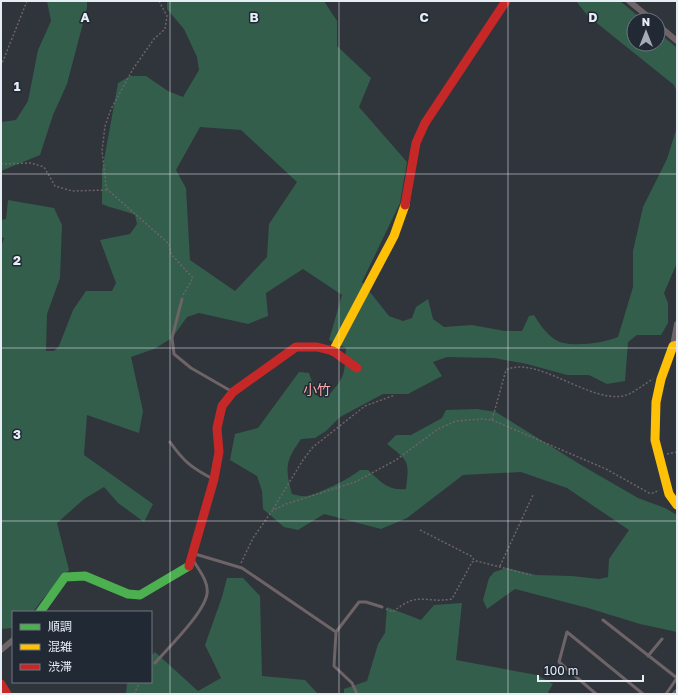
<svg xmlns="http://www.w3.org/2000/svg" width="678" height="695" font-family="'Golos Text','Noto Sans JP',sans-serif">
  <rect width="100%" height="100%" fill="#30343b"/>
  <!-- forest -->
  <path fill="#335e4b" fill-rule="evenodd" d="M47 1H87V8L67 84 53 115 40 155 1 171V122L16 120 28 101 38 50 51 21Z
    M167 1H324L337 21V46L371 78 359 107 407 162 400 203 362 282 389 316 403 321 412 318 416 307 428 299 433 319 444 327 472 325 505 331H522L529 316 534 315C540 325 549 338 560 342 575 347 604 343 618 337L633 287V251L643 207 667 159 677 127V263L664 293 668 303V323L661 335H637L628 342 625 381 607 384 589 375H567L527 364 494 358 447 357 433 362 442 376 408 394H383L340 417 326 431 315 438 301 439C285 462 285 467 292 494 297 495 303 497 308 496 320 493 351 478 360 470H368C381 482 388 491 406 489 409 461 410 462 387 444L396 435H411L442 418 446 410 477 409 496 412 581 465 638 498 665 508 677 515V632L640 624 588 608 515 589 487 609 483 600 489 578 494 572 507 568 536 575 572 576 599 579 608 577 609 559 629 530 567 488 521 472 463 475 407 518 381 529 324 514 298 530 284 527 263 509 262 491 257 476 230 460 235 434 258 428 299 372 309 373 317 396H328C346 376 344 375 346 348L329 340 342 295 303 269 266 293 268 316 248 324 199 313 187 317 172 338 154 349 131 357 143 411 139 433 87 415 84 455 153 504 144 522 118 503 104 487 84 499 57 523 69 570 42 600 33 612H13V628L1 629V247L4 238 1 237V220L6 219 8 200 54 208 62 225 60 278 47 314 46 351H54L59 346 73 310 86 291H112L116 283 100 240 130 234 137 224 135 215C124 210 113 209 102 204V171L118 83 130 76H146L168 91 183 97 199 70 197 57 184 29 167 9ZM200 127 241 130 297 182 269 224 267 257 235 291 190 260 186 188 176 170Z
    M576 1H620L643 20H634V44H658V32L677 48V92L674 85 588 16Z
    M227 578H243L260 596 262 676 305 680 318 694H126L127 682H151V656L155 652 198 691 221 678 205 645 222 597Z
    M462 603 456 660 537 675 553 684 547 694H344V689L367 681 378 644 385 633 387 607 421 620 434 605Z"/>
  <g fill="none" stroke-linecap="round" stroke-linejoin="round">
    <!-- path -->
    <path stroke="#6c6469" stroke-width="1.5" stroke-dasharray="2 2" stroke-linecap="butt" d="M159 1 167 16 165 29 154 39 133 69 111 109 105 126 102 151 106 185 108 190 169 244 171 254 193 278 183 295
      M1 66 27 1
      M1 164 31 163 44 167 55 186 72 191 108 190
      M492 420 606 469 649 493H654L659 490
      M667 454 677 452
      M273 509 303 460 313 447 365 406 395 395
      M420 530 471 556 475 561
      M241 563 253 538 272 511 286 504 355 482 396 460 438 429 456 421 482 419 492 420 506 370C537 355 587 402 623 396 633 394 644 384 653 379
      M500 566 533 495
      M386 609 393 612C419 590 424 604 452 599L472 562 477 561 531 575
      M134 694 140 682"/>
    <!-- lane -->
    <path stroke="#6e6366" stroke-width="3" d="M182 299 172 338 174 354 191 368 231 391
      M170 442C184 462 192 468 213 479
      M195 554 242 568 336 632 359 602H366L382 607
      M603 620 677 678 666 694
      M336 632 334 666 352 683 357 694
      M648 656 662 639
      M155 663C169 647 204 613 207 594 209 582 199 570 193 560
      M596 694 559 662 567 632 643 694"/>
    <!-- street -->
    <path stroke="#6e6366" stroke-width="6" d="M629 1 652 20
      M658 25 677 41
      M673 346 677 324
      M1 650 13 640
      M675 694 677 692"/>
    <!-- fast -->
    <path stroke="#4caf50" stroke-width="9" d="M40 612 65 577 85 576 128 594 140 595 189 566"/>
    <!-- slow -->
    <path stroke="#ffc107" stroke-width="9" d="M677 345 673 346 661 379 656 402 655 440 669 494 677 505
      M333 351 394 236 405 205"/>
    <!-- jam -->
    <path stroke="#c62828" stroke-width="9" d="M405 205 416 143 425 123 506 1
      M189 566 214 479 219 452 217 428 222 406 233 392 296 347H317L333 351 357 368
      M1 684 7 694"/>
  </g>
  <!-- grid -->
  <path fill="none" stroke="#e7edf5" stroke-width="1" stroke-opacity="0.55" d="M170 1V694M339 1V694M508 1V694M1 174H677M1 348H677M1 521H677"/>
  <g text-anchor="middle" stroke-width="3" stroke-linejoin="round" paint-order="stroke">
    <!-- quarter labels -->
    <g font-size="14" fill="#fda9a9" stroke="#212935">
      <text x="317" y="395">小竹</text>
    </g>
  </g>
  <g font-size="13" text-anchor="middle" font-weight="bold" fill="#e7edf5" stroke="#212935" stroke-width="3" stroke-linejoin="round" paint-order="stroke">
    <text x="85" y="22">A</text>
    <text x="254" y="22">B</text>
    <text x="424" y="22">C</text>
    <text x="593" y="22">D</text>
    <text x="17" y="91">1</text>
    <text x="17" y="265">2</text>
    <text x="17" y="439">3</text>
  </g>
  <!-- border -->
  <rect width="678" height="695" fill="none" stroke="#e7edf5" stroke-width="4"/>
  <!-- legend -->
  <rect x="12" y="611" width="140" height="72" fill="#212935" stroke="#707782"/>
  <rect x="20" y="624" width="20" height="6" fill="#4caf50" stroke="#707782"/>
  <text x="48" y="631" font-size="12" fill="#e7edf5">順調</text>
  <rect x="20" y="644" width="20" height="6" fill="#ffc107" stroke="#707782"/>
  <text x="48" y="651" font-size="12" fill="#e7edf5">混雑</text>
  <rect x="20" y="664" width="20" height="6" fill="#c62828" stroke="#707782"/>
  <text x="48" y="671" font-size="12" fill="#e7edf5">渋滞</text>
  <!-- north arrow -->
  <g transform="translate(646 32)"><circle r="19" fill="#212935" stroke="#707782"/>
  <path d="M0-3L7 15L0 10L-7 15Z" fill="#a7acb4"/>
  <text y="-6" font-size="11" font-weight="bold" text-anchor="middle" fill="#e7edf5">N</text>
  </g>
  <!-- scale -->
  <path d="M538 675v6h105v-6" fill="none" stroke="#e7edf5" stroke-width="2"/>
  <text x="544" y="675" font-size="12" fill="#e7edf5" stroke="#212935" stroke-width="3" paint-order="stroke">100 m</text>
</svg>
